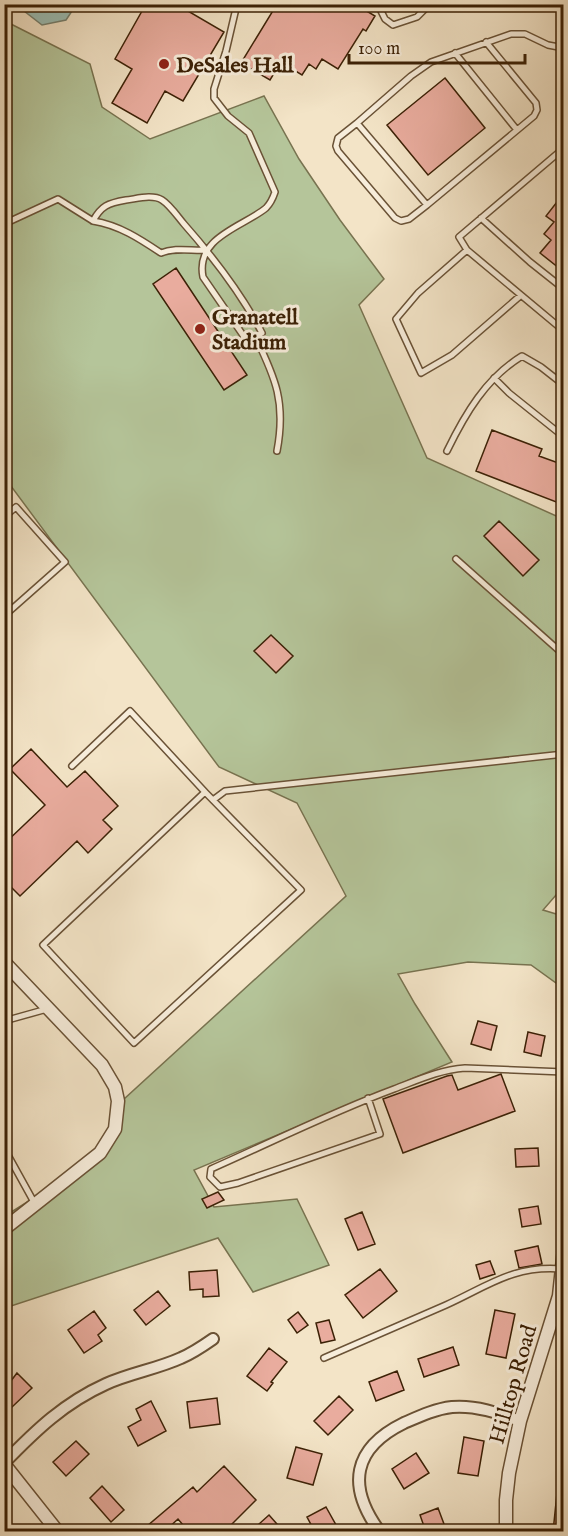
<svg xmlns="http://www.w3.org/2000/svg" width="568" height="1536" font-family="'IM FELL English',serif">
  <rect width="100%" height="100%" fill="#f3e4c7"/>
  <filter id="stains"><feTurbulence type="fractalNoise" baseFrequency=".00333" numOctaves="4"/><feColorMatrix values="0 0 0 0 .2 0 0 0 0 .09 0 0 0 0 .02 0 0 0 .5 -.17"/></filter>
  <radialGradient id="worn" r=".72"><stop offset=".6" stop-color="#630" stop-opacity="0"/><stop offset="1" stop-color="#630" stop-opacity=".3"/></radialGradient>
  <!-- green -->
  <path fill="#b5c59a" stroke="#787350" stroke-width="1.5" d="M5 21 90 64 102 107 150 139 264 96 299 159 340 220 384 279 359 305 427 458 563 519V887L543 910 563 916V988L531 965 468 962 398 974 415 1004 452 1062 194 1170 214 1207 297 1199 329 1265 253 1292 218 1238 5 1308V1216L94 1160 123 1100 346 896 297 803 219 767 11 486 5 491Z"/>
  <!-- water -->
  <path fill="#9bbfb6" stroke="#758070" stroke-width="1.5" d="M20 5H76L66 20 42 25 24 11Z"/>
  <!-- building -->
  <path fill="#e9ac9e" stroke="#3c2106" stroke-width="1.5" d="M146 4H176L224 32 183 101 165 91 147 123 112 103 132 69 115 59Z
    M277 4H355L375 16 366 31 363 29 338 69 322 59 316 69 309 64 302 75 281 62 270 80 241 63Z
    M445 78 485 128 428 175 387 125Z
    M564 193V272L540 253 551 240 544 234 554 222 546 216Z
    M176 268 247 375 224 390 153 284Z
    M492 430 542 449 539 456 564 465V505L476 471Z
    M499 521 539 560 523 576 484 536Z
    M271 635 293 656 276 673 254 651Z
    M31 749 67 787 85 771 118 806 103 820 112 829 88 853 77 841 20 896 4 880V844L45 805 10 769Z
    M478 1021 497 1026 491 1050 471 1044Z
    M528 1032 545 1036 541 1056 524 1052Z
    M501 1074 515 1111 403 1153 383 1099 447 1076 452 1075 458 1090Z
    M538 1148 539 1166 516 1167 515 1149Z
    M218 1192 224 1200 207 1208 202 1199Z
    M538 1206 541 1224 522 1227 519 1209Z
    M362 1212 375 1244 358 1250 345 1219Z
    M538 1246 542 1264 519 1268 515 1251Z
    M490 1261 495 1274 480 1279 476 1265Z
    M380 1269 397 1291 363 1318 345 1295Z
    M217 1270 219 1296 203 1297V1289L190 1290 189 1272Z
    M158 1291 170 1306 146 1325 134 1310Z
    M495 1310 515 1314 506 1358 486 1354Z
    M94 1311 106 1328 98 1335 102 1341 84 1353 68 1330Z
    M298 1312 308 1325 297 1333 288 1320Z
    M329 1320 335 1340 321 1343 316 1323Z
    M453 1347 459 1365 424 1377 418 1359Z
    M269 1348 287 1362 271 1382 273 1383 267 1391 247 1376Z
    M397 1371 404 1390 376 1401 369 1382Z
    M17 1373 32 1388 11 1408 4 1399V1390Z
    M339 1396 353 1410 328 1435 314 1421Z
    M217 1398 220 1424 190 1428 187 1402Z
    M151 1401 166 1431 138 1446 128 1427 141 1420 136 1409Z
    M464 1437 484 1441 478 1476 458 1473Z
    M76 1441 89 1454 66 1476 53 1462Z
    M296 1447 322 1454 313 1485 287 1478Z
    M416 1453 429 1473 404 1489 392 1469Z
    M224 1466 256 1500 232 1524 238 1532H189L178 1519 164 1532H140L193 1487 197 1492Z
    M102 1486 124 1510 111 1522 90 1498Z
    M557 1493H564V1532H553Z
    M326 1507 340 1532H315L307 1517Z
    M438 1508 447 1532H426L420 1515Z
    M269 1515 284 1532H265L259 1524Z"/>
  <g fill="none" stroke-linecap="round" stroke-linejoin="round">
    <defs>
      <path id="service" d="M385 4 381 11 385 19 393 25 417 17 425 9 424 4
        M486 42 536 103 537 110 534 116 427 205 357 123 411 76 431 62 511 34H525L548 45 564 48
        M455 53 517 130
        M357 123 338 138 336 146 338 151 395 218 401 221 409 219 427 205
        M564 148 459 237 467 250 564 331
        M481 218 530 262 564 289
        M4 224 58 199 93 221
        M207 250C192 251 175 247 161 253 140 239 119 225 93 221 101 206 108 203 126 200 136 199 152 194 162 200 170 205 178 217 184 224 214 258 241 293 262 333L247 341 203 277C195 237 243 227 266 208 271 203 273 198 275 192L249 133 228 116 214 98V89L226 51 237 4
        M467 250 418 293 396 319 421 373 452 355 520 296
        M255 336C276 379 286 403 277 451
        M494 378 509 393 564 437
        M447 451C465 414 486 378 522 356L541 367 564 385
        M4 517 16 507 65 562 4 616
        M456 559 564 655
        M72 766 130 711 205 792
        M205 792 301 890 134 1043 43 945Z
        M213 800 225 791 564 754
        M4 1021 47 1009
        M368 1098 380 1134 238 1183 220 1187 210 1177 211 1169C272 1142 332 1112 394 1089 418 1080 439 1070 465 1068L564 1072
        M4 1148 35 1204
        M324 1358C364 1341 405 1323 446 1305 488 1286 513 1265 562 1269"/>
      <path id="minor" d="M4 1463C36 1430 64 1403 106 1384 130 1373 157 1369 181 1358 193 1353 203 1346 213 1339
        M380 1532C346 1486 353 1448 404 1423 420 1416 435 1409 452 1407 476 1405 498 1413 520 1421"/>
      <path id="tertiary" d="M4 962 102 1065 115 1087 118 1101 115 1129 100 1153 4 1229
        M4 1464 58 1532
        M506 1532V1500L509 1473 520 1421 559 1296 564 1249"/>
    </defs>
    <!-- service casing -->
    <use href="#service" stroke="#6a5236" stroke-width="8"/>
    <!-- minor casing -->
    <use href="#minor" stroke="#6a5236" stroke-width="14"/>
    <!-- tertiary casing -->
    <use href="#tertiary" stroke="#6a5236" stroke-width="15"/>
    <!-- service -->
    <use href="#service" stroke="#f7eddb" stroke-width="5"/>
    <!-- minor -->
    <use href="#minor" stroke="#f7eddb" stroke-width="10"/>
    <!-- tertiary -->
    <use href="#tertiary" stroke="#f7eddb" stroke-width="12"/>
  </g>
  <!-- markers -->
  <g fill="#8f2418" stroke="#f7eddb" stroke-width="2">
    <circle cx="164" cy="64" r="6"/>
    <circle cx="200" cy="329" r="6"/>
  </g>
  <g text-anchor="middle" stroke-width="6" stroke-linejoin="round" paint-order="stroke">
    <!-- poi labels -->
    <g font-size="22" font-weight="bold" fill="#3c2106" stroke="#f7eddb" text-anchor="start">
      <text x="176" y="72">DeSales Hall</text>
      <text x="212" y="324">Granatell<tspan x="212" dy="25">Stadium</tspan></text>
    </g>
    <!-- street labels -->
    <g font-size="22" fill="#3c2106" stroke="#f7eddb">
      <text transform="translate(512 1384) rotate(-74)" y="8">Hilltop Road</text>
    </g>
  </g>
  <!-- margin -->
  <rect width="568" height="1536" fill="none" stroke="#f3e4c7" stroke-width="24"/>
  <rect x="6" y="6" width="556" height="1524" fill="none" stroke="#3c2106" stroke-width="3"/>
  <rect x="12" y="12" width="544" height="1512" fill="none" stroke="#3c2106" stroke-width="1.5"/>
  <!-- scale -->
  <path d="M349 54v9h176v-9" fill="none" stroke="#3c2106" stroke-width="3"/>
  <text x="358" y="54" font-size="18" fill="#3c2106" stroke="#f7eddb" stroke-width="4.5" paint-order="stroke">100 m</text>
  <rect width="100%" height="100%" filter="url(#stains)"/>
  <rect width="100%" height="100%" fill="url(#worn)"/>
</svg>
